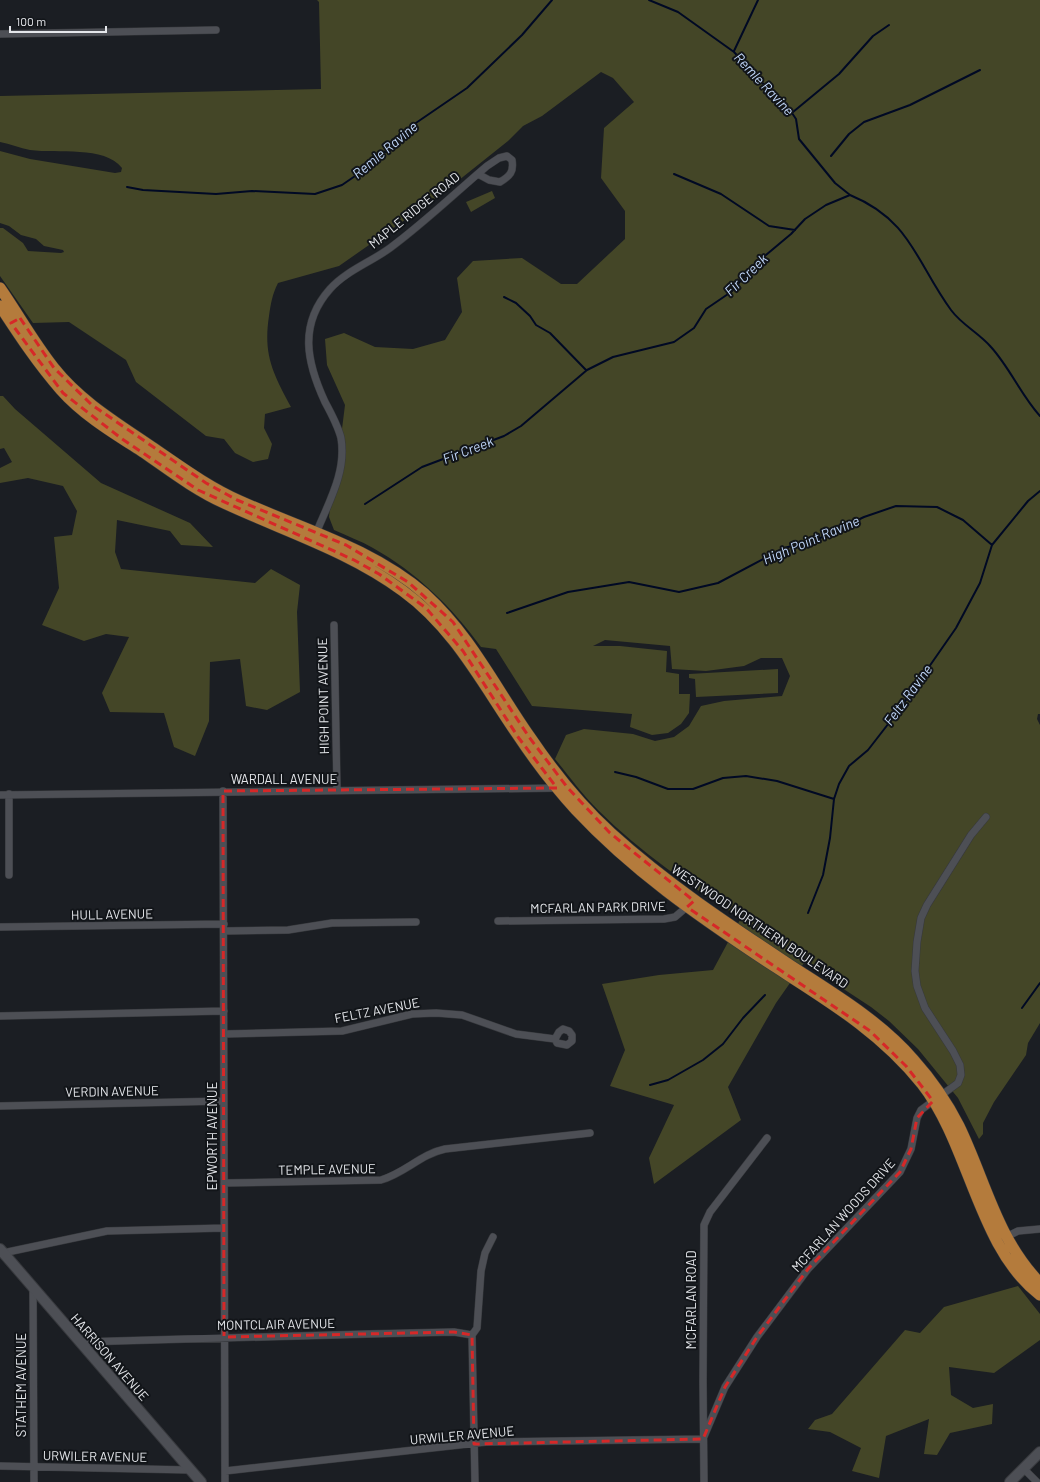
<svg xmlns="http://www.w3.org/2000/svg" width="1040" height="1482" font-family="Barlow,sans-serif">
  <rect width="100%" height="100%" fill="#1b1e23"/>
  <!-- green -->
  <path fill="#444627" d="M317 0H1040V714H1038L1037 719 1040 725V1023L1028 1043 1026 1055 994 1102 983 1123V1134L979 1139 958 1098 918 1049 889 1021 871 1007 804 963 776 1003 728 1087 741 1120 654 1184 649 1158 674 1105 610 1086 625 1050 602 984 659 975 713 970 741 918C691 887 640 852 598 810 582 794 569 776 555 759L566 735 584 729 633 734 655 741 674 737 689 726 701 706 724 701 782 696 790 676 782 658H761L744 666 706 671 672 669 670 646 605 640 593 646H620L667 651 666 672 679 674V694H690L689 713 681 724 668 733 652 735 630 727 632 714 532 706 496 649 481 647C453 608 416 572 373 548 361 541 347 536 334 530L329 517 331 497 339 475 341 437 345 405 327 365 325 339 344 333 375 347 413 349 445 340 462 312 457 278 473 261 522 258 561 284H577L625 239V211L601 178 604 128 634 102 613 78 601 72 542 116 523 126 508 141 439 196 339 266 278 283C272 295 271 303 269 316 263 355 273 373 291 407L265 414 264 428 272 444 268 459 253 462 235 453 224 439 206 436 136 382 126 360 69 322 33 323 0 276V228H3L23 243 28 251 61 253 64 252 63 250 44 246 36 239 21 235 9 226 0 223V151L30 159 115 173 121 172 122 168C104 145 58 154 30 150 20 148 10 144 0 142V96L321 89 319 2Z
    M492 191 495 198 471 212 466 202Z
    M0 396H3L15 409 101 483 190 523 213 547 181 545 170 531 117 520 115 552 121 569 255 583 271 569 300 585 297 612 300 692 267 710 246 706 240 659 210 662 209 721 195 756 174 747 164 713 110 712 102 693 129 637 106 634 84 641 42 625 59 588 54 537 72 535 77 511 63 486 28 478 0 483V468L12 462 4 448 0 449Z
    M778 669V693L696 697 695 679 689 678V674Z
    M1018 1286 1040 1314V1340L994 1373 949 1367 951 1395 973 1408 993 1404 992 1424 950 1433 937 1455 924 1454 929 1419 886 1436 879 1478 852 1471 861 1448 830 1432 808 1429 815 1420 832 1414 905 1330 920 1333 944 1307Z"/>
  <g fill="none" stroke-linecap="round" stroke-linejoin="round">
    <!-- stream -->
    <path stroke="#000924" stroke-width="2" d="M649 0 678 12 734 52 777 99 792 113 796 119 799 139 835 183 850 195
      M734 51 758 0
      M793 112 839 74 873 36 889 25
      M831 156 849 134 864 122 910 105 980 70
      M674 174 721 194 769 226 795 230
      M127 187 143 190 216 194 252 191 315 194 342 185 374 163 410 127 467 88 522 35 552 0
      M504 297 516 303 530 316 536 325 550 333 586 370
      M365 504 422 467 504 436 521 426 587 370 613 357 674 342 694 328 706 309 731 292 754 265 791 234 805 219 826 205 850 195C911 220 916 262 951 310 962 325 979 333 991 347 1010 368 1021 395 1040 416
      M507 613 568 592 629 582 679 592 718 583 784 548 816 540 864 517 896 506 937 507 963 520 992 545
      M615 772 636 777 668 789H693L723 778 746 776 777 781 834 799
      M808 913 823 875 830 838 834 799 839 784 849 766 868 750 899 710 956 628 980 583 992 545 1028 501 1040 491
      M1022 1008 1040 983
      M650 1085 668 1080 703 1060 723 1044 743 1018 765 995"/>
    <defs>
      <path id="street" d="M0 34 216 30
        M315 536C327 505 347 473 341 438 338 426 331 413 325 402 307 363 298 325 330 289 346 271 371 262 390 248 424 223 455 193 487 166L499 158 507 156 512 160C514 172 510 176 500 182L489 180 478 174
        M334 625 337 790
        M223 791 225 1482
        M9 794V875
        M0 795 559 788
        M498 921 664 919 675 917 689 905
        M0 927 224 924
        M224 931 288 930 332 923 416 922
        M0 1016 224 1011
        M224 1034 342 1031 412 1014 436 1013 462 1015 516 1034 555 1039 557 1043 567 1045 572 1041V1035L569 1031 563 1029 559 1032 555 1039
        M0 1106 224 1101
        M224 1183 381 1180C405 1173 421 1154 445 1149L590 1133
        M1004 1238 1018 1231 1040 1229
        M3 1253 107 1231 224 1228
        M33 1287 34 1482
        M81 1342 368 1334 454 1332 472 1335
        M0 1466 190 1470
        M1023 1468 1037 1482
        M225 1471 486 1442 703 1439 725 1387 757 1337 808 1269 900 1172 911 1149 917 1118 921 1110 958 1083 961 1075 960 1065 953 1051 925 1008 917 986 915 971 917 942 921 918 927 905 971 835 986 817
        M475 1482 472 1335 477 1328 481 1271 485 1253 493 1237
        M704 1482 703 1382 704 1225 710 1212 767 1138"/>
      <path id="secondary" d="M0 1249 201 1482
        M1010 1482 1040 1452"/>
      <path id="primary" d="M0 288C18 314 34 343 54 368 80 401 117 423 152 447 180 466 208 487 240 501 302 529 372 548 425 594 471 636 495 687 530 737 553 771 580 805 611 833 666 883 728 924 790 965 833 993 879 1020 913 1059 931 1079 947 1102 959 1126 986 1182 996 1237 1040 1283
        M0 306C19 335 38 364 61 390 83 415 115 434 143 452 169 470 195 490 224 503 284 531 349 551 403 591 454 628 482 683 517 734 535 761 554 786 576 810 633 871 697 915 766 961 823 998 879 1030 922 1084 970 1145 978 1248 1040 1295"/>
    </defs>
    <!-- street casing -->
    <use href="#street" stroke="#37393d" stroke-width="8"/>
    <!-- secondary casing -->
    <use href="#secondary" stroke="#37393d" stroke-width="12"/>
    <!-- primary casing -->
    <use href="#primary" stroke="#37393d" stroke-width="12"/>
    <!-- street -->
    <use href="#street" stroke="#4d4f55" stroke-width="7"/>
    <!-- secondary -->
    <use href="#secondary" stroke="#4d4f55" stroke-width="10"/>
    <!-- primary -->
    <use href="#primary" stroke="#b47b3c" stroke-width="11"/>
  </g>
  <!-- marked area -->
  <path fill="none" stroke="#d62828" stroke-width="3" stroke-dasharray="8 5" stroke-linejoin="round" d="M20 318 54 368 92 405 206 483 237 500 346 545 408 582 453 622 529 737 567 787 610 833 694 901 687 907 870 1031 906 1066 933 1101 917 1118 911 1149 900 1172 808 1269 757 1337 725 1387 703 1439 474 1444 472 1335 454 1332 224 1337 223 791 557 788 518 737 463 651 426 608 379 574 354 560 198 490 122 439 63 393 11 323Z"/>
  <g text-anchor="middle" stroke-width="4" stroke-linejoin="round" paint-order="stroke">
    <!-- street labels -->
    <g font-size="13" fill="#e5e7eb" stroke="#121519">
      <text transform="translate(414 210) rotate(-39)" y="5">MAPLE RIDGE ROAD</text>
      <text transform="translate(323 696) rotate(-91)" y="5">HIGH POINT AVENUE</text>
      <text x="284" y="784">WARDALL AVENUE</text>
      <text transform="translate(598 907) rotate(-1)" y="5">MCFARLAN PARK DRIVE</text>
      <text transform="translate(112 914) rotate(-1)" y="5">HULL AVENUE</text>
      <text transform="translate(760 926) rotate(34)" y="5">WESTWOOD NORTHERN BOULEVARD</text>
      <text transform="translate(377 1010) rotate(-11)" y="5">FELTZ AVENUE</text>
      <text transform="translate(112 1091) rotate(-1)" y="5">VERDIN AVENUE</text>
      <text transform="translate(212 1136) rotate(-90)" y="5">EPWORTH AVENUE</text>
      <text transform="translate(327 1169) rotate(-1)" y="5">TEMPLE AVENUE</text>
      <text transform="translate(843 1215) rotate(-48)" y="5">MCFARLAN WOODS DRIVE</text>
      <text transform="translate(691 1300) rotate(-90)" y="5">MCFARLAN ROAD</text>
      <text transform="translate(276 1324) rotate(-1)" y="5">MONTCLAIR AVENUE</text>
      <text transform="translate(110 1357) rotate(49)" y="5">HARRISON AVENUE</text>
      <text transform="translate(21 1385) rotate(-90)" y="5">STATHEM AVENUE</text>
      <text transform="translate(462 1435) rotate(-5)" y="5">URWILER AVENUE</text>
      <text transform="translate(95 1456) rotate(1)" y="5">URWILER AVENUE</text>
    </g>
    <!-- water labels -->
    <g font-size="14" font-style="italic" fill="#c1d7fa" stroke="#121519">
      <text transform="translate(764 84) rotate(47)" y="5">Remle Ravine</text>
      <text transform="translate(385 150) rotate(-40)" y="5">Remle Ravine</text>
      <text transform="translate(746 275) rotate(-44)" y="5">Fir Creek</text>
      <text transform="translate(468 450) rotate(-21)" y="5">Fir Creek</text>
      <text transform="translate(811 540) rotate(-23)" y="5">High Point Ravine</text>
      <text transform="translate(908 695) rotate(-54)" y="5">Feltz Ravine</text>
    </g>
  </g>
  <!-- scale -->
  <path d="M10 26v6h96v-6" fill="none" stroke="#e5e7eb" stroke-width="2"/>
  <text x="16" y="26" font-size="12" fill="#e5e7eb" stroke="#121519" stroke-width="3" paint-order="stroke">100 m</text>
</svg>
